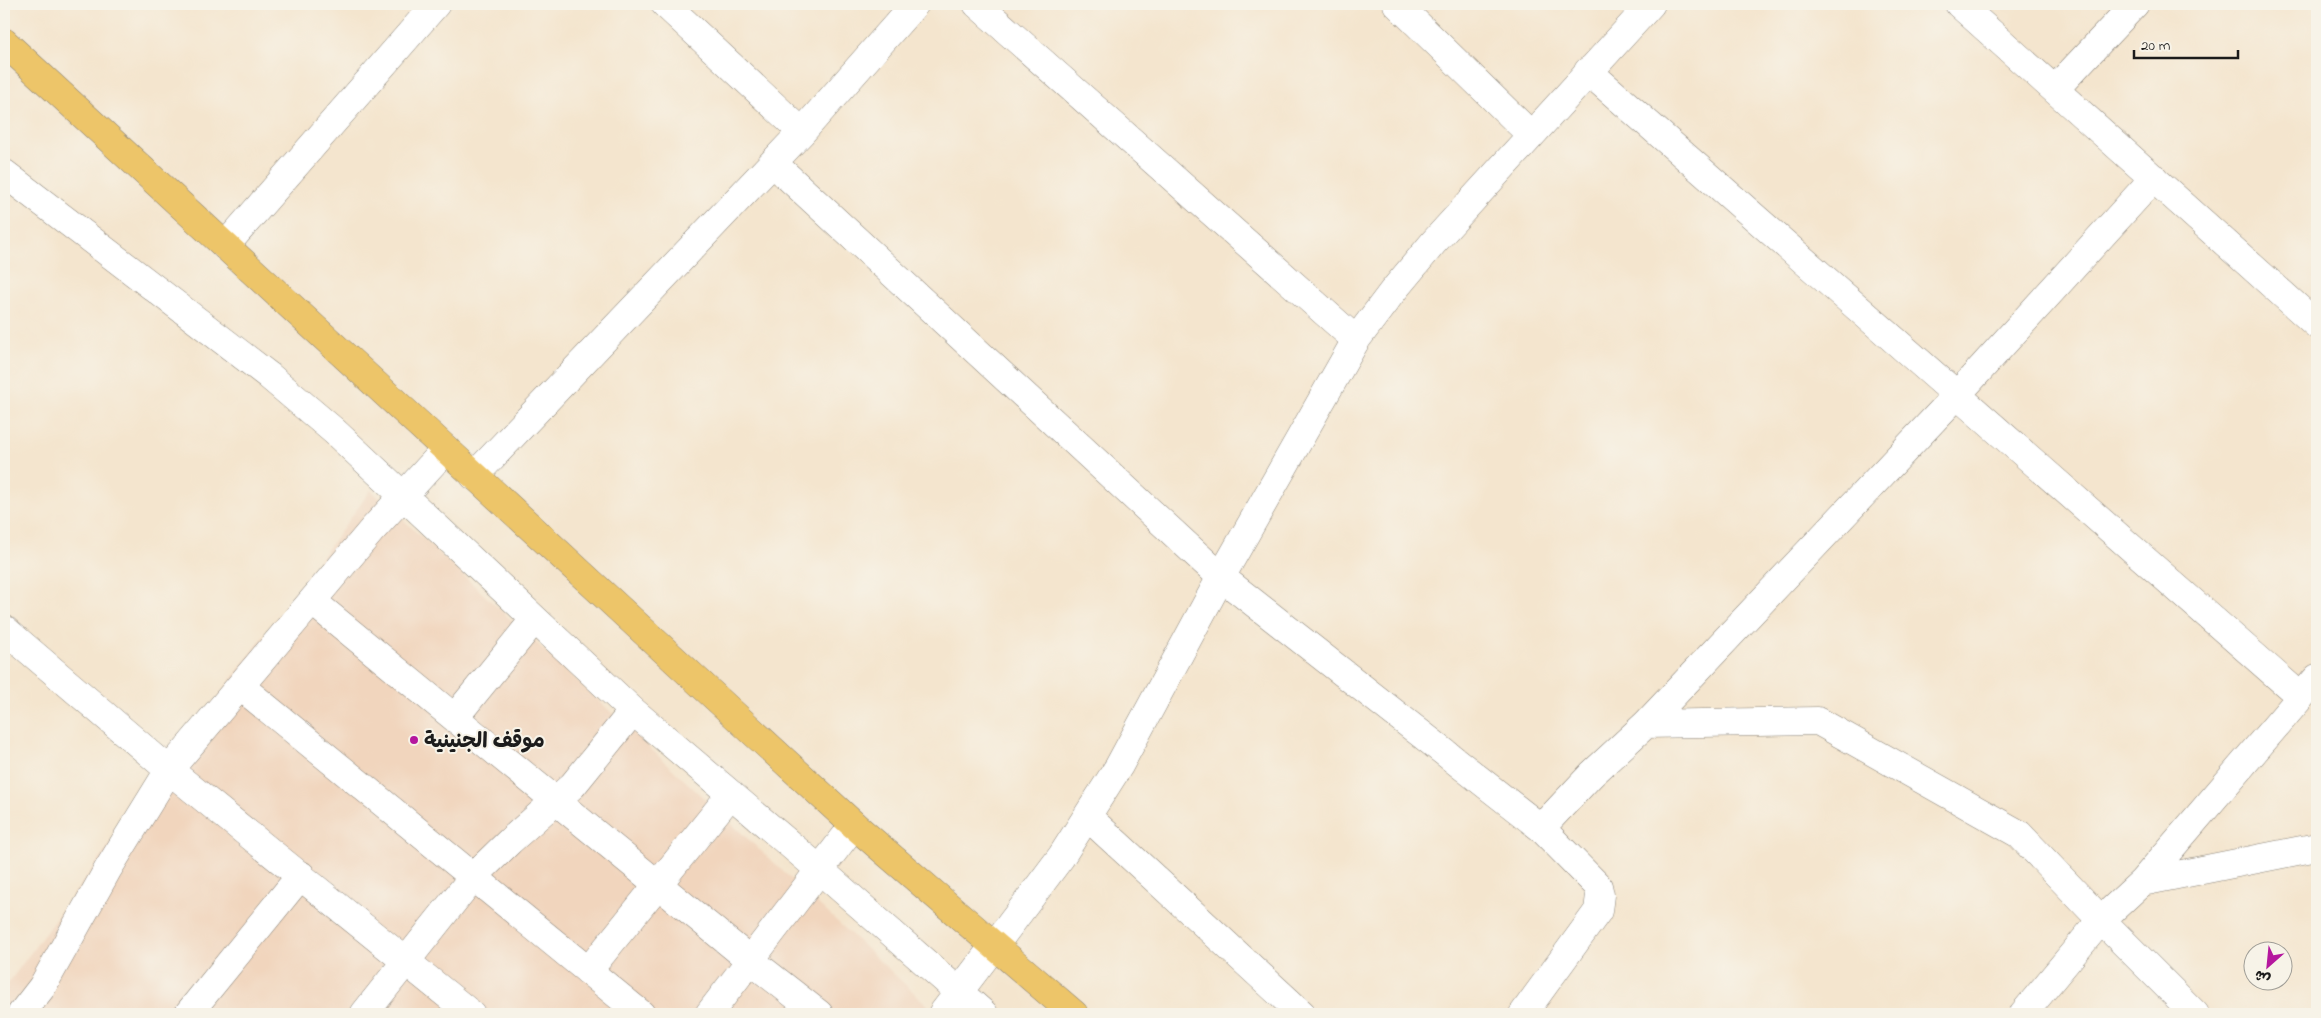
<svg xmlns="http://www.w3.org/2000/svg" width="2321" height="1018" font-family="'Indie Flower','Playpen Sans Arabic',sans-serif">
  <rect width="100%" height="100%" fill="#f7f3e8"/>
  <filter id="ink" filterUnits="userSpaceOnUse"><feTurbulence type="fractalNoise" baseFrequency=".02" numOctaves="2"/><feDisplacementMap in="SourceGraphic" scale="10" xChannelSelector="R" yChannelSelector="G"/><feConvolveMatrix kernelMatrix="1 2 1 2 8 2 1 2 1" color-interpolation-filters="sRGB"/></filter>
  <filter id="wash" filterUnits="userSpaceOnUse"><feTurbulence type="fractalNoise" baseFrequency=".0096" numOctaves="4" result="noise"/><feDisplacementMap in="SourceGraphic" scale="20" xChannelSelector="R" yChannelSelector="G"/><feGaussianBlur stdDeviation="1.12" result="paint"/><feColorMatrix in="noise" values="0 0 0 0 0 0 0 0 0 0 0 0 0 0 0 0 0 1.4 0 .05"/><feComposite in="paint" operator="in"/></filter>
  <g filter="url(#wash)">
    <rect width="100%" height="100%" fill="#f4e5ce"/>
    <!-- built -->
    <path fill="#f1d5bd" d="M371 490 937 1014H4V989Z"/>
  </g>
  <g filter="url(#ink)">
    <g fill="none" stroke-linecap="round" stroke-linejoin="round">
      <defs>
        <path id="minor" d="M665 4 802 132
          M977 4 1356 340
          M1397 4 1530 134
          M1959 4 2317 325
          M1588 71 2300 696
          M2055 89 2135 4
          M773 163 1221 577 1541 828 1598 886 1600 895 1598 911 1523 1014
          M4 173 268 375 334 431 633 711 820 870 984 1014
          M225 246 436 4
          M474 476 802 132 915 4
          M312 601 750 960 819 1014
          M4 629 169 770 471 1014
          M240 686 641 1014
          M455 717 534 620
          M1646 724 1818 721 2019 834 2101 920 2195 1014
          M1088 817 1302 1014
          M1541 828 1592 774 1646 724 1956 396 2154 178
          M2142 882 2317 847
          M588 971 731 794
          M21 1014 42 987 108 869 169 770 372 530 446 449
          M188 1014 301 875
          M364 1014 473 877 510 841 573 785 633 711
          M709 1014 854 825
          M942 1014 994 946
          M2023 1014 2101 920 2142 882 2317 678"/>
        <path id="tertiary" d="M994 946 1061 857 1119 766 1221 577 1356 340 1393 291 1434 242 1651 4"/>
        <path id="trunk" d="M4 42 854 825 1074 1014"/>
      </defs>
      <!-- minor casing -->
      <use href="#minor" stroke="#888075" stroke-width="29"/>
      <!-- tertiary casing -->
      <use href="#tertiary" stroke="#888075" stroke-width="29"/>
      <!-- trunk casing -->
      <use href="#trunk" stroke="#888075" stroke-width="29"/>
      <!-- minor -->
      <use href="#minor" stroke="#fff" stroke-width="28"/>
      <!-- tertiary -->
      <use href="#tertiary" stroke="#fff" stroke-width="28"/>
      <!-- trunk -->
      <use href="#trunk" stroke="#edc569" stroke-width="28"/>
    </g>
  </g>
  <!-- markers -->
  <circle fill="#b5179e" stroke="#f7f3e8" stroke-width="2" cx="414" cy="740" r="5"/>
  <g text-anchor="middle" stroke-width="4" stroke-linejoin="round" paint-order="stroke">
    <!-- poi labels -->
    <g font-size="21" font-weight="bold" fill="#1c1c1c" stroke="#f7f3e8" text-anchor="start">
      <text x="424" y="747">موقف الجنينية</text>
    </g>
  </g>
  <!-- margin -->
  <rect width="2321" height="1018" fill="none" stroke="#f7f3e8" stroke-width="20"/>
  <!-- north arrow -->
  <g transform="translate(2268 966) rotate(207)"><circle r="24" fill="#f7f3e8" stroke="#9f9d96"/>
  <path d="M0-4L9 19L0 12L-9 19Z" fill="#b5179e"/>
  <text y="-8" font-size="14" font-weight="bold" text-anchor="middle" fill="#1c1c1c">ش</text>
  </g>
  <!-- scale -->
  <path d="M2134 50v8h104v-8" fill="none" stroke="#1c1c1c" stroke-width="2.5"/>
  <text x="2141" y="50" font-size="15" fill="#1c1c1c" stroke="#f7f3e8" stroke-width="4" paint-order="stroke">20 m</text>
</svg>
